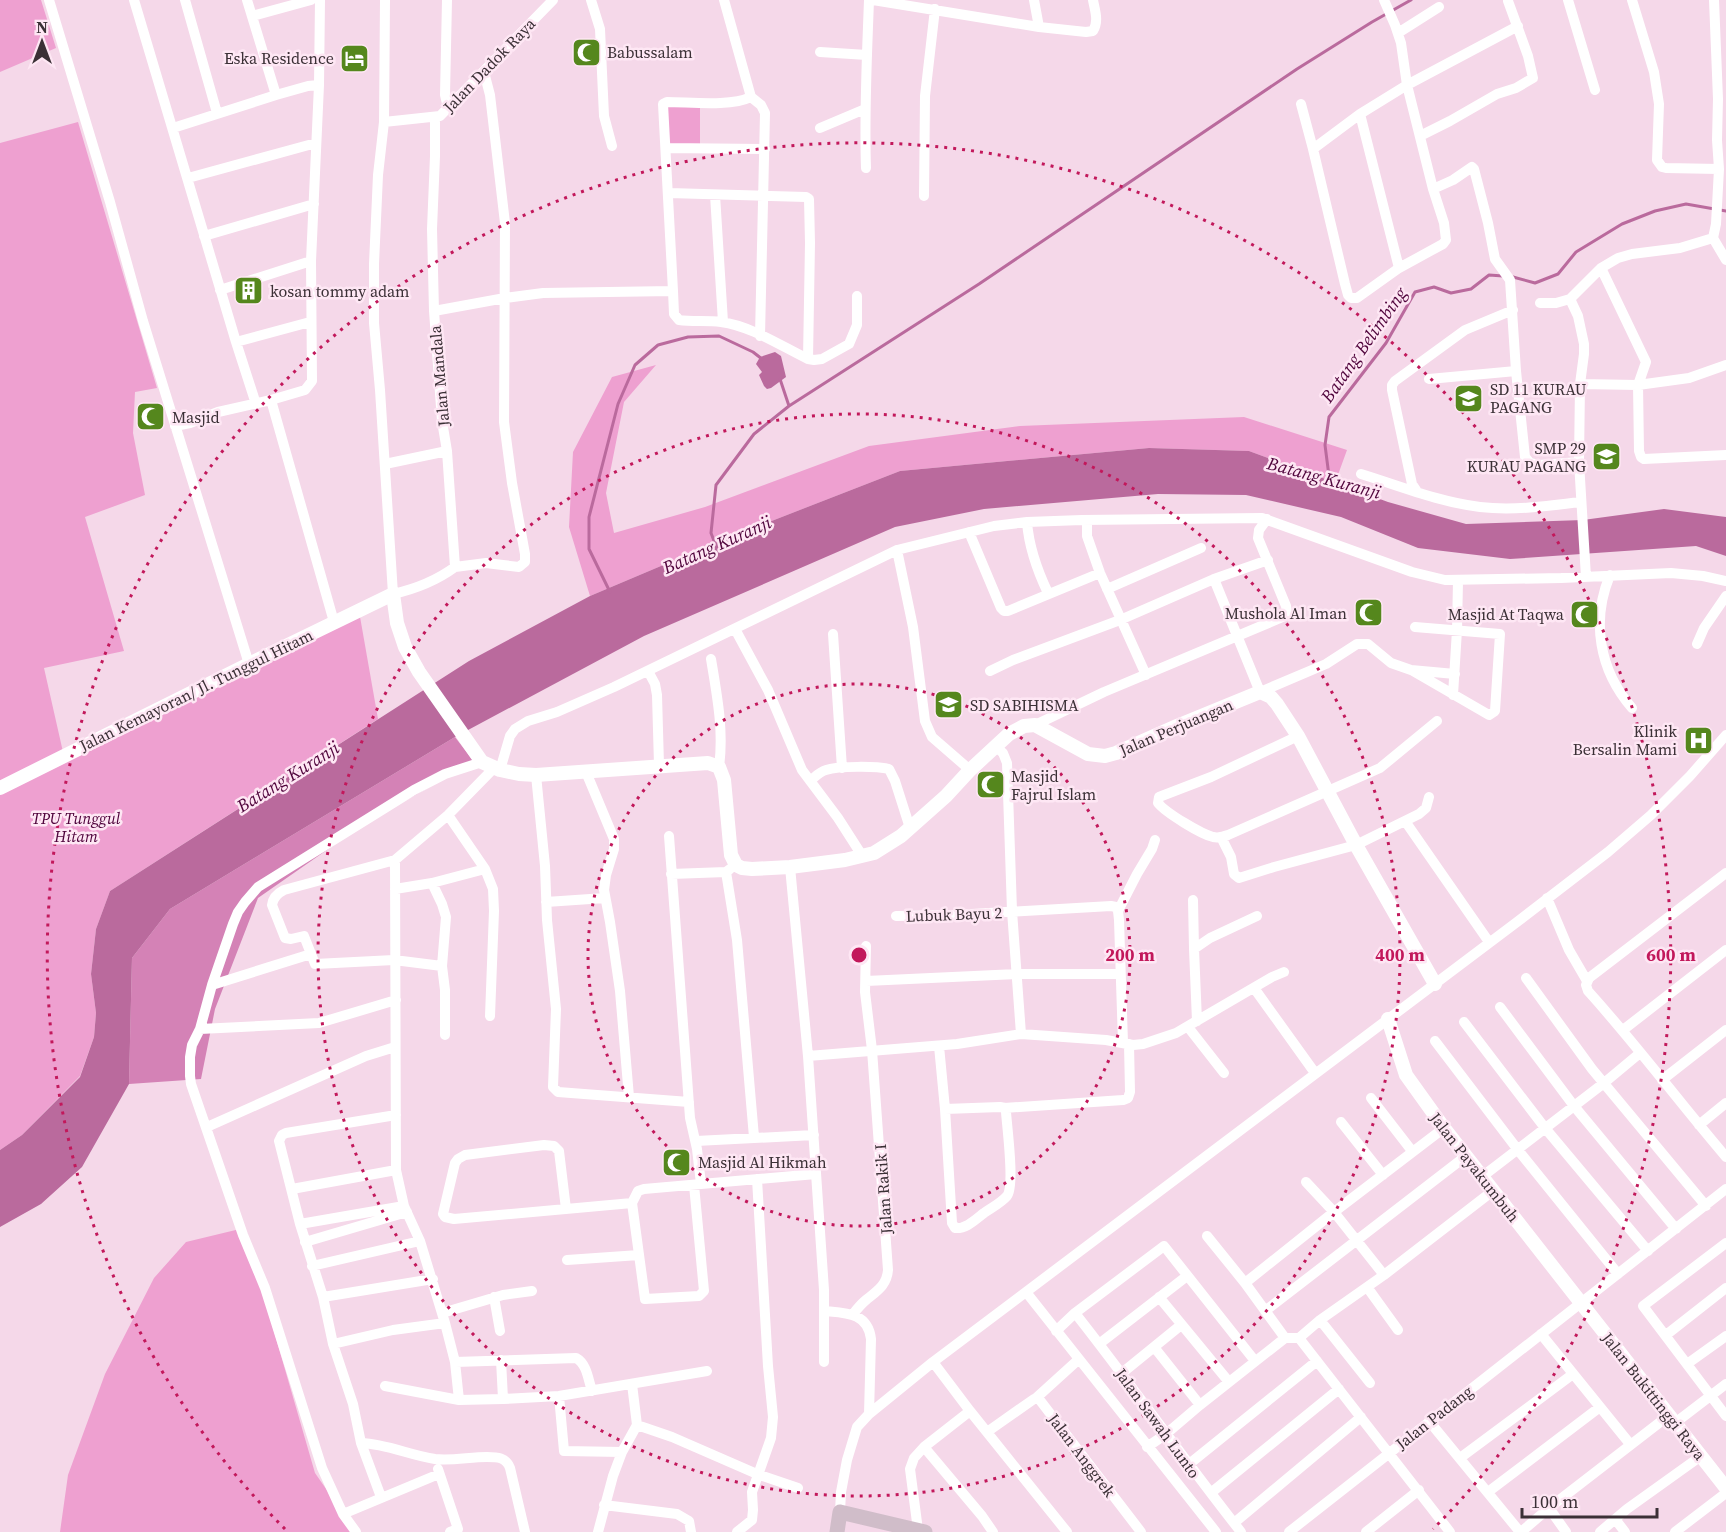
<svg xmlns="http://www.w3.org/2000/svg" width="1726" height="1532" font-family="'Source Serif 4',serif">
  <rect width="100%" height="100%" fill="#f5d8e9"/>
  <!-- green -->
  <path fill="#eea0d0" d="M0 0H41L56 48 0 72Z
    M668 107H700V144H668Z
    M78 122 157 388 135 392 133 433 145 495 85 517 124 651 44 668 63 752 359 611 378 719 110 891 96 929 91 974 96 1013 94 1037 80 1076 22 1135 0 1150V143Z
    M656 365 624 402 606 493 614 533 705 507 869 446 1020 426 1244 417 1347 450 1335 483 1249 451 1149 448 900 471 720 541 590 596 569 527 573 452 612 377Z
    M244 1228 315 1473 356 1532H60L68 1475 105 1374 154 1278 186 1242Z"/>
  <!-- forest -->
  <path fill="#d482b6" d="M455 737 474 762 367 822 258 898 215 1009 201 1079 129 1084 132 958 170 909Z"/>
  <!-- water -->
  <path fill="#ba6a9d" d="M775 352 781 356 786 377 771 388 767 389 764 386 759 375 762 372 756 364 760 357Z
    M1149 448 1249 451 1388 502 1466 524 1583 520 1664 509 1726 517V556L1696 546 1510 559 1418 548 1341 517 1246 495 1158 494 984 509 895 527 644 636 455 737 170 909 132 958 129 1084 82 1167 41 1204 0 1227V1150L22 1135 80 1077 94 1037 96 1013 91 974 96 929 110 891 469 661 590 596 720 541 900 471Z"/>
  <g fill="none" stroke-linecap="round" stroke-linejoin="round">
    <!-- stream -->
    <path stroke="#ba6a9d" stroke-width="3" d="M1513 277 1535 283 1558 274 1576 252 1622 224 1655 211 1686 204 1726 211
      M780 379 789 406
      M1330 484 1325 445 1329 417 1386 343 1415 292 1434 287 1451 293 1471 289 1489 275 1503 276
      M716 546 711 533 716 485 754 434 789 406 979 284 1297 69 1372 22 1411 0
      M610 592 589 549V517L618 404 635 365 658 345 688 337 719 336 753 352 762 359"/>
    <!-- minor -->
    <path stroke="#fff" stroke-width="10" d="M49 0 110 202 143 321 249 664
      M134 0 236 342 256 404
      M185 0 217 113
      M247 0 276 95 308 86 319 85
      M385 0 384 122 378 175 374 264V323L380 390 393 594C415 589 436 581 455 567L447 451 442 421 434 311 432 229 435 156V117
      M447 0 445 95 448 108
      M591 0 600 29 604 116 612 146
      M724 0 751 97 761 105 765 113 760 336
      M873 0 1039 27 1086 32 1093 31C1099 21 1095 11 1093 0
      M1034 0 1039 27
      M1384 0 1395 25 1401 43 1407 85 1433 189 1444 223 1446 240 1443 244 1399 268 1357 298H1351L1348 295 1345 284 1313 149 1360 114 1407 85 1518 26
      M1568 0 1595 90
      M1632 0 1654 72 1659 104 1657 160 1662 167 1666 168 1719 169
      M1714 0 1718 99 1717 140 1719 169 1716 224 1713 238 1726 260
      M252 16 311 0
      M1398 33 1439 7
      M820 52 867 55
      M1301 104 1313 149
      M1360 114 1399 268
      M384 122 440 116 553 0
      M173 128 276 95
      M820 128 865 109
      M1420 136 1450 121 1497 94 1516 88 1533 78 1528 56 1508 1
      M666 148 765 149
      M866 168C864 112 867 56 869 0
      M188 178 316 143
      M1433 189 1453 180 1472 167 1474 169 1488 223 1495 259 1510 280 1516 371 1525 457 1530 463 1539 465 1579 462
      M669 193 806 197 809 199 810 243 808 359
      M715 195 723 322
      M924 196 925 96 935 9
      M204 236 314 204
      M1601 268 1646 362 1638 385 1689 378 1726 365
      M220 290 311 261
      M673 291 663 104 667 102C690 102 730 107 751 97
      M1570 299 1601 268 1618 258 1632 254 1680 248 1713 238
      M1540 303H1556L1570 299 1578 316 1584 344V354L1580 384 1579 462 1586 577
      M434 311 505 298 543 293 673 291 674 314 679 320C693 322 707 320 721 322 751 326 781 346 808 359L814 360 822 359 849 344 857 325V296
      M236 342 310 322
      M1429 379 1516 371
      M1580 384 1638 385 1639 451 1641 457 1644 459 1726 455
      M271 400 334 622
      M175 426 190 423 218 412 271 400 305 390 312 381 311 261 319 85 320 0
      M385 464 447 451
      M1361 474C1400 486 1439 502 1480 507 1513 511 1548 506 1580 502
      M1416 490 1412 484 1392 390V385L1395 381 1465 330 1513 310
      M1087 520V536L1100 573 1146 675
      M1027 522C1029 548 1037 570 1048 593
      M969 532 1001 608 1004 611H1008L1100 573
      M897 550 913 627 925 721 932 737 970 770
      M455 567 486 563 519 567 525 562V554L512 483 504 422 505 223 490 95 484 72
      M1610 575C1591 621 1599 670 1632 708
      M1214 579 1260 692 1326 664 1357 644H1368L1391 663 1411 670 1455 674
      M1107 589 1201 548
      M735 629 768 690 802 770 838 818 863 857
      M833 634 842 768
      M1697 644 1704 628 1726 596
      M711 659C717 695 724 731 719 767
      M648 671 655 684 657 695 659 765
      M990 671 1013 660 1120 620 1214 579 1268 560
      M1413 671 1489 715 1495 711 1500 634 1415 627
      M1453 695 1457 630 1458 581
      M1035 725 1104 692 1285 616 1287 612 1286 606 1258 538 1259 530 1267 519
      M1298 736 1211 777 1159 797 1158 803C1166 813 1201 834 1213 837 1218 838 1223 837 1228 835L1380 768 1437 721
      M500 770 510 736 515 729 528 721 557 712 614 687 897 550 994 526 1027 522 1082 520 1262 518 1412 572 1445 580 1561 578 1671 573 1703 576 1726 581
      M586 772 614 839V849L606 875 604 890 610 922 620 991 629 1097
      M536 775 545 866 547 920 556 1009 553 1087 558 1092 689 1102
      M810 781C815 777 819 772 826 770 839 766 876 766 889 769L895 781 910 828
      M448 815 485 869 493 889 494 911 490 1016
      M1405 821 1489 942
      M669 836 690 1118 697 1149 701 1184
      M1221 837 1231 857 1234 874 1239 878 1274 867 1356 845 1419 814 1426 808 1429 797
      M395 860 396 1170 404 1206 420 1241 445 1323 455 1362 459 1400
      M790 867 808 1056 824 1290V1311C845 1313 868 1312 871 1339L869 1414
      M726 872 737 940 754 1137
      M1726 873 1589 978 1586 985 1588 991C1636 1044 1679 1102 1726 1157
      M671 874 726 872 730 869
      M432 883 442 904 446 917 442 966
      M395 889 432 883 485 869
      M1547 898 1569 950 1587 981
      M1193 900 1194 949
      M546 902 605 898
      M1118 911 1137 874 1152 849 1155 840
      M896 916 955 915 1111 906 1116 907 1118 911 1119 920 1123 1043
      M1526 978 1592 1069 1706 1206
      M866 981 1017 974H1120
      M212 985 311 954
      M1254 988 1315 1073
      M1500 1007 1574 1106 1676 1229
      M1197 1021 1194 949 1210 938 1257 916
      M1464 1022 1545 1128 1648 1251
      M1188 1027 1224 1073
      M200 1029 319 1023 396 1000
      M1623 1030 1726 950
      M1021 1034 1106 1040 1133 1045 1143 1044 1176 1033 1272 977 1284 972
      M445 1035V990L442 966 394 960 315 964 304 936 291 939 285 938 272 905C273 897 278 893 284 890L395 860 448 815 494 768
      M1435 1041 1518 1150 1618 1274
      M939 1046 945 1109 952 1223 955 1228C966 1229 975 1220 984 1213 991 1208 1001 1203 1007 1196 1015 1186 1007 1127 1006 1112L1005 1108 1000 1107 945 1109
      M808 1056 957 1044 1021 1034 1012 911 1007 763 1003 753 996 747
      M1662 1080 1726 1030
      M1371 1098 1412 1151
      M1004 1108 1123 1100 1128 1098 1130 1092 1129 1044
      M1341 1122 1383 1175
      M1699 1125 1726 1103
      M207 1127 366 1056 395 1047
      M696 1141 814 1135
      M1483 1176 1604 1083 1640 1053
      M1306 1182 1334 1212 1384 1275
      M694 1185 704 1291 699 1296 645 1299 632 1203 638 1191 644 1189 816 1174
      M292 1189 396 1170
      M566 1209 559 1151 554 1146 544 1145 465 1155 458 1159 455 1163 443 1214 445 1217 454 1219 632 1203
      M300 1224 404 1206
      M1207 1236 1245 1283 1285 1338
      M305 1242 407 1212
      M1726 1243 1643 1306 1726 1416
      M567 1260 639 1255
      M312 1266 420 1241
      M1245 1283 1334 1212 1444 1128
      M1367 1287 1398 1330
      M1026 1292 1216 1532
      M323 1297 433 1279
      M494 1297 500 1331
      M1159 1297 1229 1382
      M824 1311V1362
      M1265 1311 1466 1156
      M442 1313 503 1295 532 1291
      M1075 1313C1132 1385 1184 1460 1241 1532
      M853 1314C857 1309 861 1304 866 1300 877 1291 887 1285 888 1270L872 1050 865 992 866 946
      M1320 1320 1370 1383
      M1056 1331 1075 1313 1164 1246 1255 1361
      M1541 1334 1630 1444
      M1666 1335 1726 1288
      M1299 1338 1450 1532
      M333 1344 393 1330 445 1323
      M1099 1344 1187 1276
      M1154 1347 1200 1405
      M501 1360 503 1399
      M455 1362 576 1358C587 1364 588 1379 592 1391
      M933 1362 970 1411 1067 1532
      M1687 1364 1726 1336
      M1122 1373 1181 1325
      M385 1386 459 1400 503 1399 559 1396 707 1371
      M559 1396 564 1451 622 1452
      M1035 1399 1078 1360
      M970 1411 924 1447 982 1516 993 1532
      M1429 1421 1520 1532
      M1675 1423 1726 1384
      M637 1425 672 1437 757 1474 798 1488
      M987 1432 1034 1399H1039L1141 1532
      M361 1443C387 1444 409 1455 435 1459 451 1461 470 1457 487 1457 497 1457 506 1457 510 1468L525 1532
      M1147 1447 1166 1434 1200 1405 1285 1338H1299L1320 1320 1384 1275 1494 1190
      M1460 1458 1573 1374
      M1188 1465 1317 1361
      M438 1469 458 1529 450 1532
      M1212 1492 1339 1389
      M1488 1492 1600 1407
      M381 1497 361 1443 353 1404 333 1344 323 1297 300 1224 279 1141 282 1135 286 1133 396 1115
      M604 1505 677 1514 689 1521 691 1532
      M1549 1508 1566 1532
      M840 1512 841 1492 847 1460 857 1427 869 1414 933 1362 1517 922 1608 852 1651 815 1690 776 1726 735
      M343 1514 439 1474
      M1615 1519 1625 1532
      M1234 1523 1361 1417
      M918 1530 910 1469 914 1458 924 1447
      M356 1532 343 1514 322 1468 265 1288 243 1235 191 1084 190 1076V1057L192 1045 200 1029 212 985 233 924 238 912 245 902 258 887 414 790 445 774 482 762
      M598 1532 613 1476 622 1452 637 1425 632 1384
      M737 1532 752 1520 753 1510 752 1492 771 1438 773 1417 768 1366 757 1179
      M1289 1532 1726 1189
      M1366 1532 1419 1490
      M1521 1532 1549 1508 1668 1416
      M1600 1532 1627 1509 1701 1456
      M1675 1532 1726 1493"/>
    <!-- tertiary -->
    <path stroke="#fff" stroke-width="14" d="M0 788 249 664 393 594 397 623 405 647 419 672 482 762 500 770 519 774 536 775 708 763 719 767 724 780 731 855 736 865 742 868 752 869 790 867 845 860 874 853 901 836 946 796 970 770 1009 734 1024 726 1035 725 1088 754 1105 756 1116 753 1177 726 1260 692 1271 697 1277 704 1298 736 1356 845 1435 984
      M1388 1019 1406 1075 1444 1128 1726 1488"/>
    <!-- secondary -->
    <path stroke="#d0bdc9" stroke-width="15" d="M837 1532 840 1512 925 1532"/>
  </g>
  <!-- distance rings -->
  <g fill="none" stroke="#c2185b" stroke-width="3" stroke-dasharray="3 6">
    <circle cx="859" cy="955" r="271"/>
    <circle cx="859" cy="955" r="541"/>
    <path d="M285 1529A812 812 0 1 1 1433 1529"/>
  </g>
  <!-- icons -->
  <defs>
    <symbol id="mosque-square" viewBox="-11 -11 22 22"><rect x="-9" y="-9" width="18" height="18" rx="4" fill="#55871d" stroke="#fee7f4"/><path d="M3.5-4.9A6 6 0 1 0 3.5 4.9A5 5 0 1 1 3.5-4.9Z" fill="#fff"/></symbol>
    <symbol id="hotel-square" viewBox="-11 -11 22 22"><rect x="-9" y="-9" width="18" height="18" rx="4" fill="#55871d" stroke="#fee7f4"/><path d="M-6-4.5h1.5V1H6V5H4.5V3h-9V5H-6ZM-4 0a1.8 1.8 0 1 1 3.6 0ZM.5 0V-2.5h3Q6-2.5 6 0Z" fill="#fff"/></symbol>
    <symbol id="building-square" viewBox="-11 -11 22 22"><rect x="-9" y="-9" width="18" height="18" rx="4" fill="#55871d" stroke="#fee7f4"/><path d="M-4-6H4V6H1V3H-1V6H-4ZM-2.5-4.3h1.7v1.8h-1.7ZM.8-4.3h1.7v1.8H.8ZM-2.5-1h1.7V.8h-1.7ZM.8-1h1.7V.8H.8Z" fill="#fff"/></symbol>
    <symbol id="school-square" viewBox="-11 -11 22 22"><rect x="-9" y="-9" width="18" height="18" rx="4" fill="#55871d" stroke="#fee7f4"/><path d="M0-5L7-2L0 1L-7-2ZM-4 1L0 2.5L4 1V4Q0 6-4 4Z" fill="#fff"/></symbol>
    <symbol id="hospital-square" viewBox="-11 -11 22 22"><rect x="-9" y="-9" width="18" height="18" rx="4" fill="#55871d" stroke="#fee7f4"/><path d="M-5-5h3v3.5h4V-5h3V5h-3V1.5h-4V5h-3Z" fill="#fff"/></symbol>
  </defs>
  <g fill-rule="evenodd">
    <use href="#mosque-square" x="570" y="36" width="33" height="33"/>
    <use href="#hotel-square" x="338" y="42" width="33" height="33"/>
    <use href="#building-square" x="232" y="274" width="33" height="33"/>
    <use href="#school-square" x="1452" y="382" width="33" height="33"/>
    <use href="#mosque-square" x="134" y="400" width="33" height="33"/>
    <use href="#school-square" x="1590" y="440" width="33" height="33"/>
    <use href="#mosque-square" x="1352" y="596" width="33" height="33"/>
    <use href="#mosque-square" x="1568" y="598" width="33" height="33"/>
    <use href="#school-square" x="932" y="688" width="33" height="33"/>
    <use href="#hospital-square" x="1682" y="724" width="33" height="33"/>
    <use href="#mosque-square" x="974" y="768" width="33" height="33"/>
    <use href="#mosque-square" x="660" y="1146" width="33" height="33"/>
  </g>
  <g text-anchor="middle" stroke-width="5" stroke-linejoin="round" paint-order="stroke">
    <!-- poi labels -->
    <g font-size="16" fill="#3b3036" stroke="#fee7f4" text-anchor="start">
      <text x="607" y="58">Babussalam</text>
      <text x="334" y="64" text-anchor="end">Eska Residence</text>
      <text x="270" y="297">kosan tommy adam</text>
      <text x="1490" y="395">SD 11 KURAU<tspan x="1490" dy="18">PAGANG</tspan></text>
      <text x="172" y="423">Masjid</text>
      <text x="1586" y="454" text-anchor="end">SMP 29<tspan x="1586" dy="18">KURAU PAGANG</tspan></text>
      <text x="1347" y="619" text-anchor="end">Mushola Al Iman</text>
      <text x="1564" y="620" text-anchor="end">Masjid At Taqwa</text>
      <text x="970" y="711">SD SABIHISMA</text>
      <text x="1677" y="737" text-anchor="end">Klinik<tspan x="1677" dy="18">Bersalin Mami</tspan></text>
      <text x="1011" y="782">Masjid<tspan x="1011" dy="18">Fajrul Islam</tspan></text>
      <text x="698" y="1168">Masjid Al Hikmah</text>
    </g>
    <!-- street labels -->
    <g font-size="16" fill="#3b3036" stroke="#fee7f4">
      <text transform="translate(489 65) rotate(-46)" y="6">Jalan Dadok Raya</text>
      <text transform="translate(439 376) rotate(-95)" y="6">Jalan Mandala</text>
      <text transform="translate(196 690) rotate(-26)" y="6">Jalan Kemayoran/ Jl. Tunggul Hitam</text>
      <text transform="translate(1176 727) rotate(-23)" y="6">Jalan Perjuangan</text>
      <text transform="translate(954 914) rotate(-2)" y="6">Lubuk Bayu 2</text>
      <text transform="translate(1475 1167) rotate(52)" y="6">Jalan Payakumbuh</text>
      <text transform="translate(883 1189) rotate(-94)" y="6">Jalan Rakik I</text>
      <text transform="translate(1654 1396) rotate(52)" y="6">Jalan Bukittinggi Raya</text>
      <text transform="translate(1434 1417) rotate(-38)" y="6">Jalan Padang</text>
      <text transform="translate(1158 1423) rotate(54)" y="6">Jalan Sawah Lunto</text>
      <text transform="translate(1082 1455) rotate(53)" y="6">Jalan Anggrek</text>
    </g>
    <!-- park labels -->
    <g font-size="16" font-style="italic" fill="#4e013a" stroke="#fee7f4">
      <text x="76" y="824">TPU Tunggul<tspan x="76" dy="18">Hitam</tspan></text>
    </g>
    <!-- water labels -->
    <g font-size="18" font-style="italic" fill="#50043c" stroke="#fee7f4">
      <text transform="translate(1364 345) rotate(-55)" y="6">Batang Belimbing</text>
      <text transform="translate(1324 478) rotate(15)" y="6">Batang Kuranji</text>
      <text transform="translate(717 545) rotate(-24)" y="6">Batang Kuranji</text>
      <text transform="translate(288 777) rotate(-32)" y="6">Batang Kuranji</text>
    </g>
  </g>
  <circle cx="859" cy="955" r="9" fill="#c2185b" stroke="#fee7f4" stroke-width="3"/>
  <g font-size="18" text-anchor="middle" font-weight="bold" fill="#c2185b" stroke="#fee7f4" stroke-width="5" stroke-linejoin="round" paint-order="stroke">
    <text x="1130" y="961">200 m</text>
    <text x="1400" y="961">400 m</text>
    <text x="1671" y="961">600 m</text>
  </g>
  <!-- north arrow -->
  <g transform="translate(42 42)" stroke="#fee7f4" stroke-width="4.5" paint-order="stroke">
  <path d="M0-4.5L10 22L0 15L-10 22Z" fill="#3b3036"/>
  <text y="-9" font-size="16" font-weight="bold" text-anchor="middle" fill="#3b3036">N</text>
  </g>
  <!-- scale -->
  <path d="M1522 1508v9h135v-9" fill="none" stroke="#3b3036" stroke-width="3"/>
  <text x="1531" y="1508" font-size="18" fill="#3b3036" stroke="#fee7f4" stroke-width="4.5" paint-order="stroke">100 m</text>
</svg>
